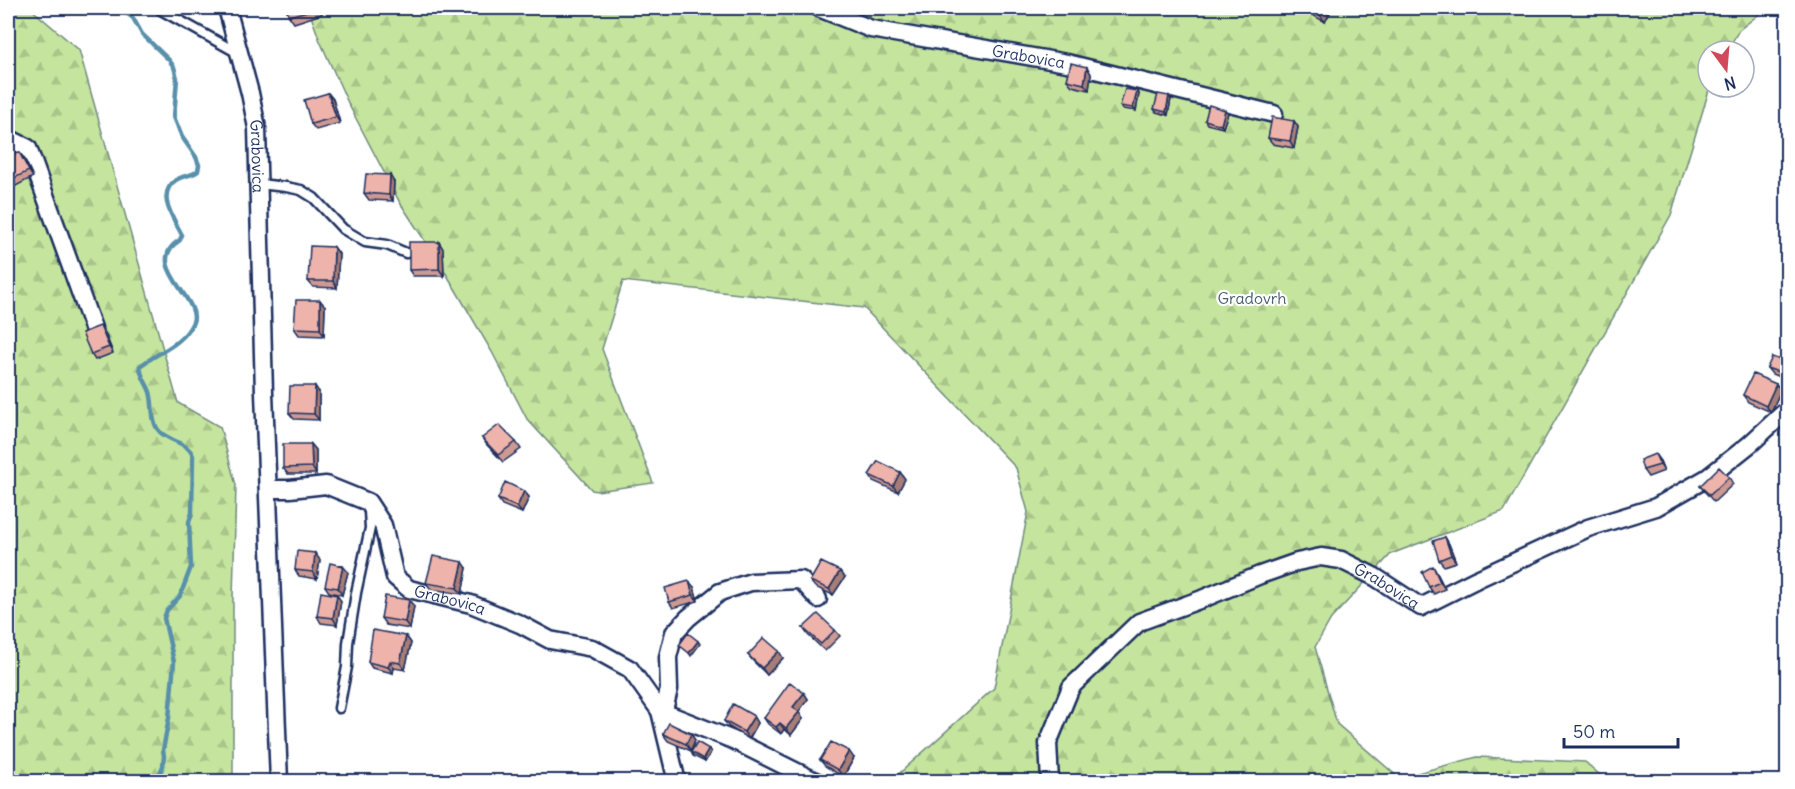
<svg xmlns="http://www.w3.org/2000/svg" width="1795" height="789" font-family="Delius,sans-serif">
  <defs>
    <pattern id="forest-firs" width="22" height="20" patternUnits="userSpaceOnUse" patternTransform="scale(1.5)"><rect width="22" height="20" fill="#c5e59e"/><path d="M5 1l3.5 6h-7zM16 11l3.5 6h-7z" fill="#a9c58a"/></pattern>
  </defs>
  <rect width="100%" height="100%" fill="#fff"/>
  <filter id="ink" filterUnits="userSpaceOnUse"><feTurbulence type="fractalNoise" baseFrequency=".0167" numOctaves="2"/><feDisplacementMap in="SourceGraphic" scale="12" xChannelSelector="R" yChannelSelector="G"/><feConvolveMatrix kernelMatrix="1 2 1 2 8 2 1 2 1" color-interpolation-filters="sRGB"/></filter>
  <g filter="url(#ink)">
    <!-- forest -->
    <path fill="url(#forest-firs)" stroke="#708a7e" stroke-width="1.5" d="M8 8H30L79 50 178 403 220 427 236 485 233 598V781H8Z
      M308 8H1767L1739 30 1727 51H1708V87H1710L1671 215 1504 511 1391 554 1331 619 1315 647 1337 724 1399 778 1477 757 1585 762 1607 781H891L994 688 1028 512 1016 468 864 308 623 281 602 349 653 483 597 491 592 490 527 419 492 352 447 275 399 201 349 105 320 41Z"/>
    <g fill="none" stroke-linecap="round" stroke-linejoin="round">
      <!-- stream -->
      <path stroke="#5990ab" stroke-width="4.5" d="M120 8 133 18 142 34 169 60 174 67 177 78 174 117 182 137 196 157 199 165 198 171C192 176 183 175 176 180 155 194 174 219 182 235L180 240C141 264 202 299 193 322 183 345 158 352 140 366 140 376 147 383 150 392 154 405 150 422 160 432 171 442 189 443 193 456L192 513 189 522 191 567 180 596 167 610 164 618 174 662 169 718 163 750 164 756 163 766 156 782"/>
      <defs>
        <path id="service" d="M161 10 238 53
          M259 184 286 187 301 190 314 198 343 229 365 242 387 245 406 253
          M339 708 347 667 348 643 356 593 370 528 369 511"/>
        <g id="minor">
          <path id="s1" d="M227 8 250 93 257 128 264 393 279 782"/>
          <path id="s2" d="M819 8 871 29 1067 63 1274 114"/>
          <path d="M8 138 28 148 93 328"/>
          <path id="s3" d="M269 489H290L326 485 368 502 383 525 395 577 409 589 471 604 520 624 550 640 592 648 630 669 660 711 677 782"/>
          <path d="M817 782 733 740 660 711 665 706 669 689 668 657 674 633 688 618 720 592 751 582 801 580 818 599"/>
          <path id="s4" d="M1050 782 1048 743 1071 687 1139 622 1202 599 1260 575 1297 562 1321 557 1341 560 1375 577 1421 607 1477 579 1588 528 1656 507 1707 478 1750 444 1788 409"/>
        </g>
      </defs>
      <!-- service casing -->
      <use href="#service" stroke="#1b2f5e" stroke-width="13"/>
      <!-- minor casing -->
      <use href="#minor" stroke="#1b2f5e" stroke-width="21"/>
      <!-- service -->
      <use href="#service" stroke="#fff" stroke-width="8"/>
      <!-- minor -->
      <use href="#minor" stroke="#fff" stroke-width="16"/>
    </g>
    <!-- wall -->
    <path fill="#cd9a93" stroke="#1b2f5e" stroke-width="1.5" d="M286 8H320L322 14 294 23 289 16Z
      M1304 8H1331L1332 9 1325 22 1307 12Z
      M1087 67 1091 74 1089 90 1072 86 1067 80Z
      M328 93 333 99 340 123 316 130 311 124Z
      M1139 94 1136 111 1123 109 1120 106Z
      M1169 96 1171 99 1168 115 1156 112 1154 109Z
      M1228 113 1223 128 1207 124 1205 120Z
      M1294 121 1298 127 1294 148 1273 144 1268 138Z
      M24 158 33 177 12 188 8 181Z
      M394 182 393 201 369 200 364 193Z
      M439 242 443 249 444 276H413L409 270Z
      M334 247 339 254 337 288 313 287 308 281Z
      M325 306 324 336 299 335 294 328Z
      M105 333 113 353 95 360 91 354Z
      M1786 362 1788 365V375L1786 379 1772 374 1767 368Z
      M1776 384 1781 390 1771 412 1748 402 1743 395Z
      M319 392V420L294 419 289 413Z
      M482 438 516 442 521 449 503 462 487 445Z
      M311 444 316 450V474H288L283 468Z
      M1660 461 1664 471 1648 477 1643 470Z
      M900 472 905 479 898 492 873 481 869 475Z
      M1729 477 1733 484 1714 502 1705 492 1700 486Z
      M524 491 529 497 522 513 502 505 498 499Z
      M1445 537 1449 544 1456 562 1444 566 1439 560Z
      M320 560 317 579 299 576 295 570Z
      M467 568 462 594 431 589 426 583Z
      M348 572 342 595 329 592 325 586Z
      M1437 573 1445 589 1434 594 1429 587Z
      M845 577 833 595 815 587 810 581Z
      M694 587 698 601 673 608 669 602Z
      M341 601 337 625 321 623 317 616Z
      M414 606 410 629 386 625 381 618Z
      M803 628 835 630 840 636 825 651 808 635Z
      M406 636 411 643 405 670 394 668 393 673 372 668 368 662Z
      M748 655 783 658 767 675 753 661Z
      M804 693 808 699 798 712 803 719 791 735 784 729 781 734 768 724 764 718Z
      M754 716 758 723 749 739 729 727 724 721Z
      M663 734H691L695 740 691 751 668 741Z
      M691 752H711L705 762 693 756Z
      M854 758 843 777 825 766 820 760Z"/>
    <!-- shaded-wall -->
    <path fill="#a77d78" stroke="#1b2f5e" stroke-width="1.5" d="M1324 8H1331L1332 9 1325 22 1320 15Z
      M1087 67 1091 74 1089 90 1084 84Z
      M1137 91 1139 94 1136 111 1133 108Z
      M328 93 333 99 340 123 336 117Z
      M1169 96 1171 99 1168 115 1166 112Z
      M1225 110 1228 113 1223 128 1221 125Z
      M1294 121 1298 127 1294 148 1290 141Z
      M19 152 24 158 33 177 29 171Z
      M390 175 394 182 393 201 389 195Z
      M439 242 443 249 444 276 439 269Z
      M334 247 339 254 337 288 333 281Z
      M320 300 325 306 324 336 320 329Z
      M100 326 105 333 113 353 109 347Z
      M1786 362 1788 365V375L1786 379 1781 373Z
      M1776 384 1781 390 1771 412 1766 406Z
      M315 386 319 392V420L314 414Z
      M311 444 316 450V474L312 467Z
      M1655 454 1660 461 1664 471 1660 465Z
      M900 472 905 479 898 492 893 486Z
      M524 491 529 497 522 513 517 507Z
      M1445 537 1449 544 1456 562 1451 555Z
      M315 553 320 560 317 579 313 572Z
      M463 562 467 568 462 594 457 588Z
      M343 566 348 572 342 595 338 588Z
      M1433 566 1437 573 1445 589 1440 582Z
      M840 571 845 577 833 595 829 589Z
      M689 581 694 587 698 601 693 595Z
      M337 595 341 601 337 625 333 618Z
      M409 600 414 606 410 629 405 622Z
      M406 636 411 643 405 670 400 663Z
      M698 641 700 644 691 656 689 653Z
      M779 651 783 658 767 675 762 668Z
      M390 661 394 668 393 673 388 667Z
      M804 693 808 699 797 714 793 707Z
      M799 712 803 719 791 735 786 728Z
      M754 716 758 723 749 739 744 732Z
      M780 723 784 729 781 734 776 727Z
      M691 734 695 740 691 751 686 744Z
      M709 749 711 752 705 762 703 759Z
      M849 751 854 758 843 777 838 770Z"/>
    <!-- building -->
    <path fill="#eeb3ab" stroke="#1b2f5e" stroke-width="1.5" d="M286 8H318L289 16Z
      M1306 8H1324L1320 15Z
      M1071 63 1087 67 1084 84 1067 80Z
      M1125 89 1137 91 1133 108 1120 106Z
      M328 93 336 117 311 124 304 100Z
      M1158 94 1169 96 1166 112 1154 109Z
      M1209 105 1225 110 1221 125 1205 120Z
      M1272 117 1294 121 1290 141 1268 138Z
      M19 152 29 171 8 181V157Z
      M366 174 390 175 389 195 364 193Z
      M409 242H439V269L409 270Z
      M310 246 334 247 333 281H308Z
      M296 300H320V329L294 328Z
      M100 326 109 347 91 354 82 333Z
      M1772 357 1786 362 1781 373 1767 368Z
      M1753 374 1776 384 1766 406 1743 395Z
      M290 386H315L314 414 289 413Z
      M499 425 516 442 498 455 482 438Z
      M283 444H311L312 467 283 468Z
      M1655 454 1660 465 1643 470 1640 460Z
      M878 461 900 472 893 486 869 475Z
      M1719 467 1729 477 1710 495 1700 486Z
      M505 482 524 491 517 507 498 499Z
      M1445 537 1451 555 1439 560 1433 541Z
      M297 551 315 553 313 572 295 570Z
      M433 556 463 562 457 588 426 583Z
      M821 562 840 571 829 589 810 581Z
      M330 563 343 566 338 588 325 586Z
      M1433 566 1440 582 1429 587 1422 572Z
      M689 581 693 595 669 602 665 588Z
      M321 592 337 595 333 618 317 616Z
      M385 596 409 600 405 622 381 618Z
      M818 614 835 630 821 644 803 628Z
      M373 630 406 636 400 663 390 661 388 667 368 662Z
      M688 633 698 641 689 653 679 645Z
      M764 638 779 651 762 668 748 655Z
      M790 682 804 693 793 707 799 712 786 728 780 723 776 727 764 718Z
      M733 704 754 716 744 732 724 721Z
      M669 723 691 734 686 744 663 734Z
      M697 742 709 749 703 759 691 752Z
      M831 742 849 751 838 770 820 760Z
      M296 776H321V782H296Z"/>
  </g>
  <g text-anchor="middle" stroke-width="4.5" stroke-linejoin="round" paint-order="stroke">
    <!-- street labels -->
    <g font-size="16" fill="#1b2f5e" stroke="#fff">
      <text dy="6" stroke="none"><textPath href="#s2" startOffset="216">Grabovica</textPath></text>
      <text dy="6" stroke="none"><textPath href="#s1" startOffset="152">Grabovica</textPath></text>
      <text dy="6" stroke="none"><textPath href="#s4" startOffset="460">Grabovica</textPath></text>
      <text dy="6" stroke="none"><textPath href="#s3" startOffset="244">Grabovica</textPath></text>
    </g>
    <!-- park labels -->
    <g font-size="16" fill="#465c6e" stroke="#fff">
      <text x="1252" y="304">Gradovrh</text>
    </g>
  </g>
  <!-- margin -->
  <rect width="1795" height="789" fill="none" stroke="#fff" stroke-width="30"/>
  <rect x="15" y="15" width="1765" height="759" fill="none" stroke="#1b2f5e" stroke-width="2" filter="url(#ink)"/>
  <!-- north arrow -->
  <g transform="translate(1726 69) rotate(164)"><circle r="28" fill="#ffffff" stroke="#a4acbf" stroke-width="1.5"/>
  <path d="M0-4.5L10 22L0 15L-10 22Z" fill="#d1495b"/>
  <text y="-9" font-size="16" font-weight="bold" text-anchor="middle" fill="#1b2f5e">N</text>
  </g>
  <!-- scale -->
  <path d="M1564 738v9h114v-9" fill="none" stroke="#1b2f5e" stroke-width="3"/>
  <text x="1573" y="738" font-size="18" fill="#1b2f5e" stroke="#ffffff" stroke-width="4.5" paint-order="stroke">50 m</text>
</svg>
